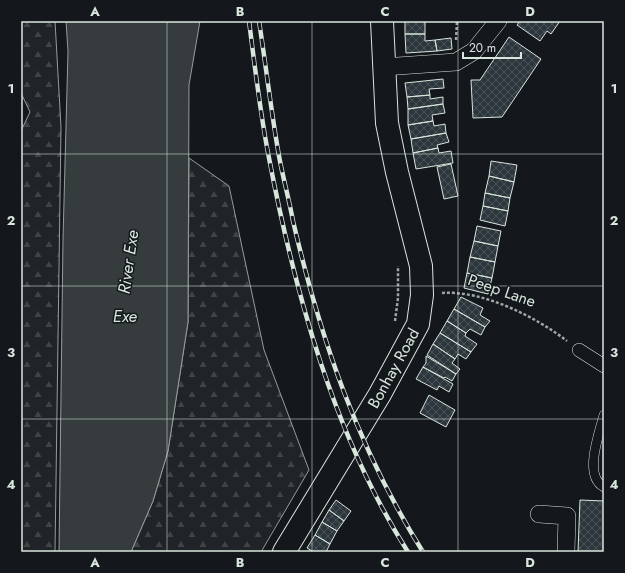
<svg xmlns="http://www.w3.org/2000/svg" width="625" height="573" font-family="Jost,sans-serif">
  <defs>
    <pattern id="forest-firs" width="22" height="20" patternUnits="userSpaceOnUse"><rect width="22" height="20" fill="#202428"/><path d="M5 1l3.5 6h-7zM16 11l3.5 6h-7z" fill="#404447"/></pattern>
    <pattern id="building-cross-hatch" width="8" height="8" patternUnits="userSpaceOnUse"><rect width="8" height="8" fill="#2c363c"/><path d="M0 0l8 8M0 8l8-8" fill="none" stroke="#4a5358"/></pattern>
  </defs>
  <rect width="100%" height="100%" fill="#14181c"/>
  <!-- forest -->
  <path fill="url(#forest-firs)" stroke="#939e99" d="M21 21H55L61 127 55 552H21V131L30 112 21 93Z
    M189 158 229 186 264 350 309 470 261 552H131L153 501 168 451 188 322Z"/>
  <!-- water -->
  <path fill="#363b3e" stroke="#939e99" d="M66 21H200L189 85 188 322 168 451 153 501 131 552H59L63 239 68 51Z"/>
  <!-- building -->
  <path fill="url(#building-cross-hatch)" stroke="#d8e6dc" d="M405 21H425V34H405Z
    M520 21H560L551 34 547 31 540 41 517 25Z
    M405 34H425V41L435 40 437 51 406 53Z
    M509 37 541 59 502 117 473 118 471 80H480Z
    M451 38 452 49 437 51 435 40Z
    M443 79 444 88 429 89 430 95 407 97 405 83Z
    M430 95V99L443 97V104L408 109 407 97Z
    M443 104 445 113 432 115 433 121 408 125V109Z
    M433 121 434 126 445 124 446 133 411 139 408 125Z
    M446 133 449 142 437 145 438 148 413 153 411 139Z
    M438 148 439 153 451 151 453 163 416 169 413 153Z
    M491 161 517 165 514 182 489 176Z
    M451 164 458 196 444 199 437 167Z
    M489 176 514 182 510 198 485 193Z
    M485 193 510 198 508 211 483 206Z
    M483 206 508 211 505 226 480 220Z
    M477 226 501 231 498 246 474 241Z
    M474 241 498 246 495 262 470 257Z
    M470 257 495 262 492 278 467 273Z
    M467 273 492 278 488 294 464 288Z
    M461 297 483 308 480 315 490 321 485 327 454 309Z
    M454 309 485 327 481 335 470 329 466 333 447 321Z
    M447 321 466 333 465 336 477 344 471 352 440 333Z
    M440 333 471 352 466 359 458 354 455 359 433 344Z
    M433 344 455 359 452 363 460 369 456 374 427 355Z
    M426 356 456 374 452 381 445 377 444 378 423 367 426 363Z
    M423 367 453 384 449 392 439 386 437 390 416 379Z
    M429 395 455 410 446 427 420 413Z
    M336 500 351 511 344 521 329 510Z
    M580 500 604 501V552H578Z
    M329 510 344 521 337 531 322 522Z
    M322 522 337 531 330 544 315 535Z
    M315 535 330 544 326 552H314L307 548Z"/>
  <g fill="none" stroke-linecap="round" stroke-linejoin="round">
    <defs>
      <path id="service" d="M604 415C599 434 583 476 604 487"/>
      <path id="pedestrian" d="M579 350 604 366"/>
      <path id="minor" d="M383 67 456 62 474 51 498 21
        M539 514 567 516 566 552"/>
      <path id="trunk" d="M284 552 380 394 418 324 422 295 421 266 397 172 387 123 382 21"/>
    </defs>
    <!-- service casing -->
    <use href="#service" stroke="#d8e6dc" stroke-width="10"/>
    <!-- pedestrian casing -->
    <use href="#pedestrian" stroke="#d8e6dc" stroke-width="14"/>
    <!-- minor casing -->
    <use href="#minor" stroke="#d8e6dc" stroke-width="18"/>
    <!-- trunk casing -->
    <use href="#trunk" stroke="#d8e6dc" stroke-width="24"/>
    <!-- path -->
    <path stroke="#9da8a2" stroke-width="2.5" stroke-dasharray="3 2" stroke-linecap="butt" d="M456 40 457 21
      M442 293C483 290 536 317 567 341
      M395 321 398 298V266"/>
    <!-- service -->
    <use href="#service" stroke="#14181c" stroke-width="9"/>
    <!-- pedestrian -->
    <use href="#pedestrian" stroke="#14181c" stroke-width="13"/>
    <!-- minor -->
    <use href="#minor" stroke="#14181c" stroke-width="17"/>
    <!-- trunk -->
    <use href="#trunk" stroke="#14181c" stroke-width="22"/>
    <defs>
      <path id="rail" d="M249 21C255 67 260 113 269 158 295 293 334 436 408 552
        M259 21C266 66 271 111 279 156 283 178 289 199 293 221 321 341 358 448 423 552"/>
    </defs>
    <!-- rail casing -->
    <use href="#rail" stroke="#d8e6dc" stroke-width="4.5"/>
    <!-- rail -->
    <use href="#rail" stroke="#14181c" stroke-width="3" stroke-dasharray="9" stroke-linecap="butt"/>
  </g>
  <!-- grid -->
  <path fill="none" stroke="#d8e6dc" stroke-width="1" stroke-opacity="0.55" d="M167 21V552M312 21V552M458 21V552M21 154H604M21 286H604M21 419H604"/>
  <g text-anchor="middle" stroke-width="3" stroke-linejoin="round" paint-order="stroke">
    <!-- street labels -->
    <g font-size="16" fill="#d8e6dc" stroke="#14181c">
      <text transform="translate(502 290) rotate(19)" y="6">Peep Lane</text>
      <text transform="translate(393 368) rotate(-61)" y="6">Bonhay Road</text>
    </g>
    <!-- water labels -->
    <g font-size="17" font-style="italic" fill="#d8e6dc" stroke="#14181c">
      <text transform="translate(128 262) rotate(-82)" y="6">River Exe</text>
      <text x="125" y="322">Exe</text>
    </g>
  </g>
  <!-- border -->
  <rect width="625" height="573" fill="none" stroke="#14181c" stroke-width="44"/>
  <!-- scale -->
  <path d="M463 52v6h58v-6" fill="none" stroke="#d8e6dc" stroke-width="2"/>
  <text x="469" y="52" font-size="12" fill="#d8e6dc" stroke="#14181c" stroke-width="3" paint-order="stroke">20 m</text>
  <rect x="22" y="22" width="581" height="529" fill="none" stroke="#d8e6dc" stroke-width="1.5"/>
  <g font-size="13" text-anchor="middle" font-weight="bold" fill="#d8e6dc">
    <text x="95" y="16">A</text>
    <text x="240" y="16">B</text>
    <text x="385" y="16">C</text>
    <text x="530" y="16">D</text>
    <text x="11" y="93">1</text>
    <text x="614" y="93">1</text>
    <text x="11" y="225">2</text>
    <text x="614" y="225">2</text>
    <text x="11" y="357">3</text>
    <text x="614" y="357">3</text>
    <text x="11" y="489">4</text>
    <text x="614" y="489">4</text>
    <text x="95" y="567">A</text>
    <text x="240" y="567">B</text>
    <text x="385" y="567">C</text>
    <text x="530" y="567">D</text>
  </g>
</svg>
